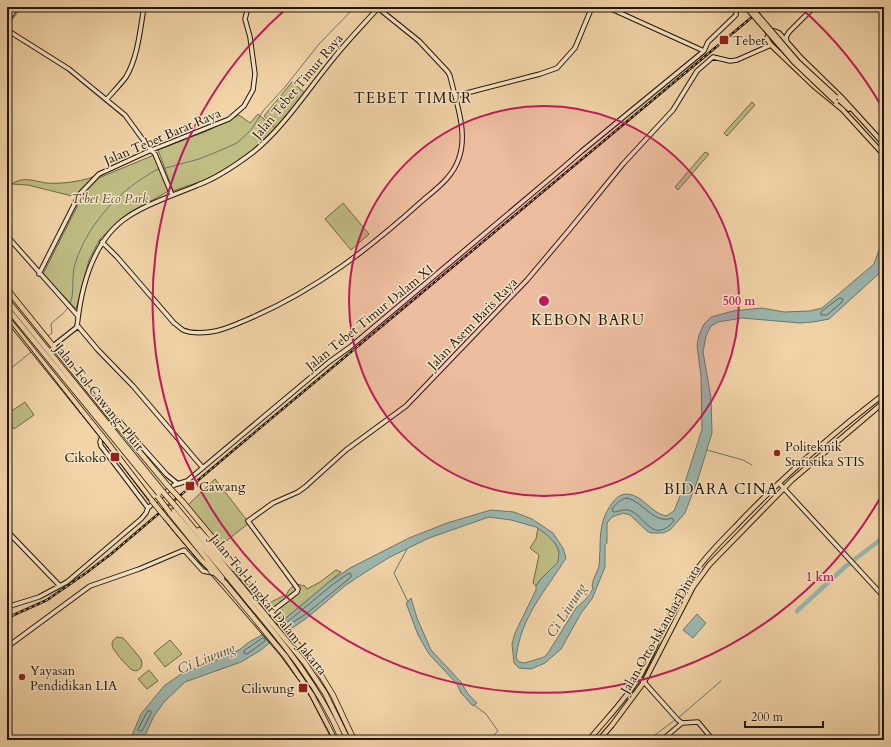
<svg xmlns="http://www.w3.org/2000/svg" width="891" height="747" font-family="Cardo,serif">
  <rect width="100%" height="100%" fill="#f2d4a8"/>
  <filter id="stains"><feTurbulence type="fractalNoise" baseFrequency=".005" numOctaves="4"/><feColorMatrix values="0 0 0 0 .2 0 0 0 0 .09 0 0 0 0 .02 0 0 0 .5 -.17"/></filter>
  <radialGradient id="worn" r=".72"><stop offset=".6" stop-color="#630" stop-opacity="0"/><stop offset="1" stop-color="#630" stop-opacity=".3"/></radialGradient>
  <!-- green -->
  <path fill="#bfbc84" stroke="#706844" d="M292 82 305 93 276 127 264 116Z
    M752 102 755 105 727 136 724 133Z
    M258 114 275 128C257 147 237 164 214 176 201 182 187 186 173 191L158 150 207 131 239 115 250 123Z
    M705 152 709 154 678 190 675 187Z
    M154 155 168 191 167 192 127 214 100 239 89 260 76 309 43 274 84 193 96 179Z
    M93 177 76 197 28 185 12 184C23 176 34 181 46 183 62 184 78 182 93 177Z
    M343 203 369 234 351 250 325 219Z
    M25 402 34 415 14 429 10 423 7 425V414Z
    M215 479 249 523 220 546 187 506Z
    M538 528C548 535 564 547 558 562 555 568 546 573 542 578 539 580 538 583 536 586L533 583 539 555 530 548 536 539Z
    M336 570 341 572 280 623 265 605 283 596H286C289 589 290 587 298 585L299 584 302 586 304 585 307 589 320 582Z
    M117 637 123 638 125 640 141 659 142 664C141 670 137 672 132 670 127 666 112 650 112 645 112 641 114 639 117 637Z
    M170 640 182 654 165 667 154 653Z
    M149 670 158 681 147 689 138 679Z"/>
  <!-- water -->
  <path fill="#9cb7ae" stroke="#6b766a" d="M884 236V269L829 319 813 322 800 323 742 318 718 322 711 326 706 336 703 352 711 398 712 433 698 479 685 513 670 530 663 533H651L647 531 630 515 623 513 612 517 607 523V543L605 545V567L592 599 581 613 561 649 545 663 531 669 519 668 514 663 512 644 515 633 536 590V586L541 579 558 562 559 551 555 543 547 535 536 527 511 520 489 517 429 538 390 557 364 573 346 585 308 617 291 629 278 636 261 650 241 662 185 682 164 702 154 716 143 740H130L141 714 164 686 184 672 212 662 239 650 249 642 273 629 329 582 350 568 409 538 447 523 491 510 514 512 532 519 553 533 563 548 566 558C545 592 521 616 516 658L519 662 525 663 544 657 548 653 576 608 586 599 593 589C590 582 597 574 599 566 600 561 599 555 600 551 600 532 601 516 614 501 617 497 621 494 627 494 643 495 651 513 666 516L674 511 683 489 702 429 701 376 697 345 699 335 704 324 711 317 733 311 762 308 784 312 810 311 822 308 874 264Z
    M411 598 417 618 431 650 461 682 468 694 477 703 473 706 461 693 457 684 429 654 418 635 406 603Z
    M697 614 706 623 693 638 683 630Z"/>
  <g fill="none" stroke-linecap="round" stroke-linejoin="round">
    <!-- shore -->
    <path stroke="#5e665a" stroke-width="1" d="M840 298 843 299 842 302 827 315H821V312Z
      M627 498C644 502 654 525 672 518L674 521C653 544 646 518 631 511 624 508 619 512 613 512L612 509C616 504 620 499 627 498Z
      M285 624 332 585 349 573 351 574V577L306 614 287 626
      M263 638 265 639V641L247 654 244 653V651Z
      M148 711H151V713L142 731H140L138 730Z"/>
    <!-- stream -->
    <path stroke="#6b766a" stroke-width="1" d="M7 26 22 7
      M162 169 199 159 219 151 237 143 251 130 263 111 285 87 319 44 355 7
      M70 304C75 293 71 277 75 264 86 229 112 198 143 178 148 175 153 171 159 169
      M48 336 52 333 51 324C56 318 65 314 68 307
      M7 375 9 370 31 352
      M707 450 743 460 752 465
      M407 549 394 573 408 602
      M474 705 486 714 498 731 489 740
      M678 718 721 681
      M648 740 675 720"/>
    <!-- river -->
    <path stroke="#9cb7ae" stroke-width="4.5" d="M797 611 846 566 884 537"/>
    <defs>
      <path id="secondary" d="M607 7 704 51
        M7 21 17 7
        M7 30 69 69 125 115 149 148 155 154 172 195
        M787 42 786 37 789 32 814 7
        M455 96 540 74 557 68 575 48 592 7
        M107 99C113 92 120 85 126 77 138 57 140 30 144 7
        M7 236 78 316
        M102 242 117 257 174 323C177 325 180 328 183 330 192 334 207 333 216 331 229 328 241 322 253 317 317 289 370 248 422 201 436 189 453 177 459 158 468 132 456 102 450 76L448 72 419 41 378 8
        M39 274 79 195 99 174 149 151 229 119 244 106 253 90 255 74 250 37 245 19 248 7
        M77 325 98 350 133 386 203 468
        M53 346 77 327C81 287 93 239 129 216 150 202 175 195 198 185 217 178 236 165 252 153 282 130 309 88 333 59 347 41 364 24 379 7
        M112 416 120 422 167 475 178 484
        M102 436 100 442 101 446 148 508
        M779 483 884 597
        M148 508 174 485 187 481 329 362 350 347 559 171 582 151 704 51 708 42 736 15V12L734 7
        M7 531 60 586
        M7 607 39 597 67 582 141 519 146 513 148 508
        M271 612 297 592 298 589 248 521 273 503 298 492 305 487 346 450 406 406 527 280 570 229 623 164 673 110 697 71 713 57 730 61 737 60 771 45
        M7 647 90 586 139 569 184 550 203 571 213 573
        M639 678 644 682 678 720 682 723
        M682 723 698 722 713 740
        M662 740 682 723"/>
      <path id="primary" d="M836 97 849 109
        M841 108 884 155
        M843 110 815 87 771 45 767 39 769 32 774 31 779 33 801 58 843 99 884 144
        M589 740C606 719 626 699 640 676 659 642 672 604 695 572 707 555 721 541 735 527 781 478 831 435 884 394
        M599 740 612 725 644 682 693 587 709 565 792 480 884 402"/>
      <path id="highway" d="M7 289 108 414 168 486
        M7 300 163 492
        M7 308 160 495
        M7 318 107 442 152 501
        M183 502 221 548 242 577 316 667 333 695 354 740
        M176 507 305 663 325 693 348 740
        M173 511C199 542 225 573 251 605 287 648 319 687 342 740
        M170 513 222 578
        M166 518 201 560 225 583 286 657 312 695 335 740
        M199 530 234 569"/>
    </defs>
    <!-- secondary casing -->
    <use href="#secondary" stroke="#211505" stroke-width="5.5"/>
    <!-- primary casing -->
    <use href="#primary" stroke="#211505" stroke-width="6"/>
    <!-- highway casing -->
    <use href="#highway" stroke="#211505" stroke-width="6"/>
    <!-- secondary -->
    <use href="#secondary" stroke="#f7e3c6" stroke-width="3.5"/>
    <!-- primary -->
    <use href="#primary" stroke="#f2d4a8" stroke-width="4"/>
    <!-- highway -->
    <use href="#highway" stroke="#f2d4a8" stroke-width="4.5"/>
    <!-- tram -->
    <path stroke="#211505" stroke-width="1" d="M7 319 174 532 280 655 308 693 333 740"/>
    <defs>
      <path id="rail" d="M7 618 47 600 86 573 111 554 242 443 764 7"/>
    </defs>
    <!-- rail casing -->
    <use href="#rail" stroke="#211505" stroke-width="2.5"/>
    <!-- rail -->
    <use href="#rail" stroke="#f7e3c6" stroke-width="1" stroke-dasharray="3" stroke-linecap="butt"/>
    <defs>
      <path id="primary-bridge" d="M746 7 794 62 836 102
        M751 7 798 62 836 97"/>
      <path id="highway-bridge" d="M168 486 183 502
        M163 492 176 507
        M158 497 170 513
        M152 501 166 518"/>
    </defs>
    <!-- primary-bridge casing -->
    <use href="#primary-bridge" stroke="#211505" stroke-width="6" stroke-linecap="butt"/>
    <!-- highway-bridge casing -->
    <use href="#highway-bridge" stroke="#211505" stroke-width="6" stroke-linecap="butt"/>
    <!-- primary-bridge -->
    <use href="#primary-bridge" stroke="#f2d4a8" stroke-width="4"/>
    <!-- highway-bridge -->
    <use href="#highway-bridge" stroke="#f2d4a8" stroke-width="4.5"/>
  </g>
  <!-- distance rings -->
  <circle cx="544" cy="301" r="195" fill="#c2185b" fill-opacity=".12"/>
  <g fill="none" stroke="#c2185b" stroke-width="2">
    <circle cx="544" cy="301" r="195"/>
    <path d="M883 493A390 390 0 1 1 286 9M802 9A390 390 0 0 1 883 109"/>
  </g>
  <!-- markers -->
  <g fill="#8f2418" stroke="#f7e3c6" stroke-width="1.5">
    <rect x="719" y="35" width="10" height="10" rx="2"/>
    <circle cx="777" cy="453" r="4"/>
    <rect x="110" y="452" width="10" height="10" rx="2"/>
    <rect x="185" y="481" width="10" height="10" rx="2"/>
    <circle cx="22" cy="677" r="4"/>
    <rect x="298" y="683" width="10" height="10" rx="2"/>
  </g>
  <g text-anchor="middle" stroke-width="3" stroke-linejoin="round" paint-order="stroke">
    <!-- poi labels -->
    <g font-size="13" fill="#211505" stroke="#f7e3c6" text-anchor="start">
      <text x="733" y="45">Tebet</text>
      <text x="785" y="451">Politeknik<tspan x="785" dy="15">Statistika STIS</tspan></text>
      <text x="106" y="462" text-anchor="end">Cikoko</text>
      <text x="199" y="491">Cawang</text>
      <text x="30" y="675">Yayasan<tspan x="30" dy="15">Pendidikan LIA</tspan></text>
      <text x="294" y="693" text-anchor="end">Ciliwung</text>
    </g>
    <!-- street labels -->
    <g font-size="13" fill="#211505" stroke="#f7e3c6">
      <text transform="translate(297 86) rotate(-50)" y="5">Jalan Tebet Timur Raya</text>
      <text transform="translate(162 136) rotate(-23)" y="5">Jalan Tebet Barat Raya</text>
      <text transform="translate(369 317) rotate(-39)" y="5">Jalan Tebet Timur Dalam XI</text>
      <text transform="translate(472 323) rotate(-46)" y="5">Jalan Asem Baris Raya</text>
      <text transform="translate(100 397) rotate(51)" y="5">Jalan Tol Cawang–Pluit</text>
      <text transform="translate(269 604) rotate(51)" y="5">Jalan Tol Lingkar Dalam Jakarta</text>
      <text transform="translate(660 629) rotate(-60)" y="5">Jalan Otto Iskandar Dinata</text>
    </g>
    <!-- park labels -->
    <g font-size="13" font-style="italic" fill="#584f31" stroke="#f7e3c6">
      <text x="110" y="203">Tebet Eco Park</text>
    </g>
    <!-- water labels -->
    <g font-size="14" font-style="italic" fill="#4c4e40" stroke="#f7e3c6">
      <text transform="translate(566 610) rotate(-57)" y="5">Ci Liwung</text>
      <text transform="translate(206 658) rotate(-22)" y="5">Ci Liwung</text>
    </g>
    <!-- quarter labels -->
    <g font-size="15" letter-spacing="1" fill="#211505" stroke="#f7e3c6">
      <text x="413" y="103">TEBET TIMUR</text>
      <text x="588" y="325">KEBON BARU</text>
      <text x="721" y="494">BIDARA CINA</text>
    </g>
  </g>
  <circle cx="544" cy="301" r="6" fill="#c2185b" stroke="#f7e3c6" stroke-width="2"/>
  <g font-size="12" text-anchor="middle" font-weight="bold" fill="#c2185b" stroke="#f7e3c6" stroke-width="3" stroke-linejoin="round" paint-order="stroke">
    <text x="739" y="305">500 m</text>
    <text x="820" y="581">1 km</text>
  </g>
  <!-- margin -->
  <rect width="891" height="747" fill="none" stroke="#f2d4a8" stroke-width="24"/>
  <rect x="8" y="8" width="875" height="731" fill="none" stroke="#211505" stroke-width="2"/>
  <rect x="12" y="12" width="867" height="723" fill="none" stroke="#211505"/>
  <!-- scale -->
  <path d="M745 721v6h78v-6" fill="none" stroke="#211505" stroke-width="2"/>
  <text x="751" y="721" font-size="12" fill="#211505" stroke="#f7e3c6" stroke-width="3" paint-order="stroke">200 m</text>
  <rect width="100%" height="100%" filter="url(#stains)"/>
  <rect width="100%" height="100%" fill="url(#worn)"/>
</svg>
